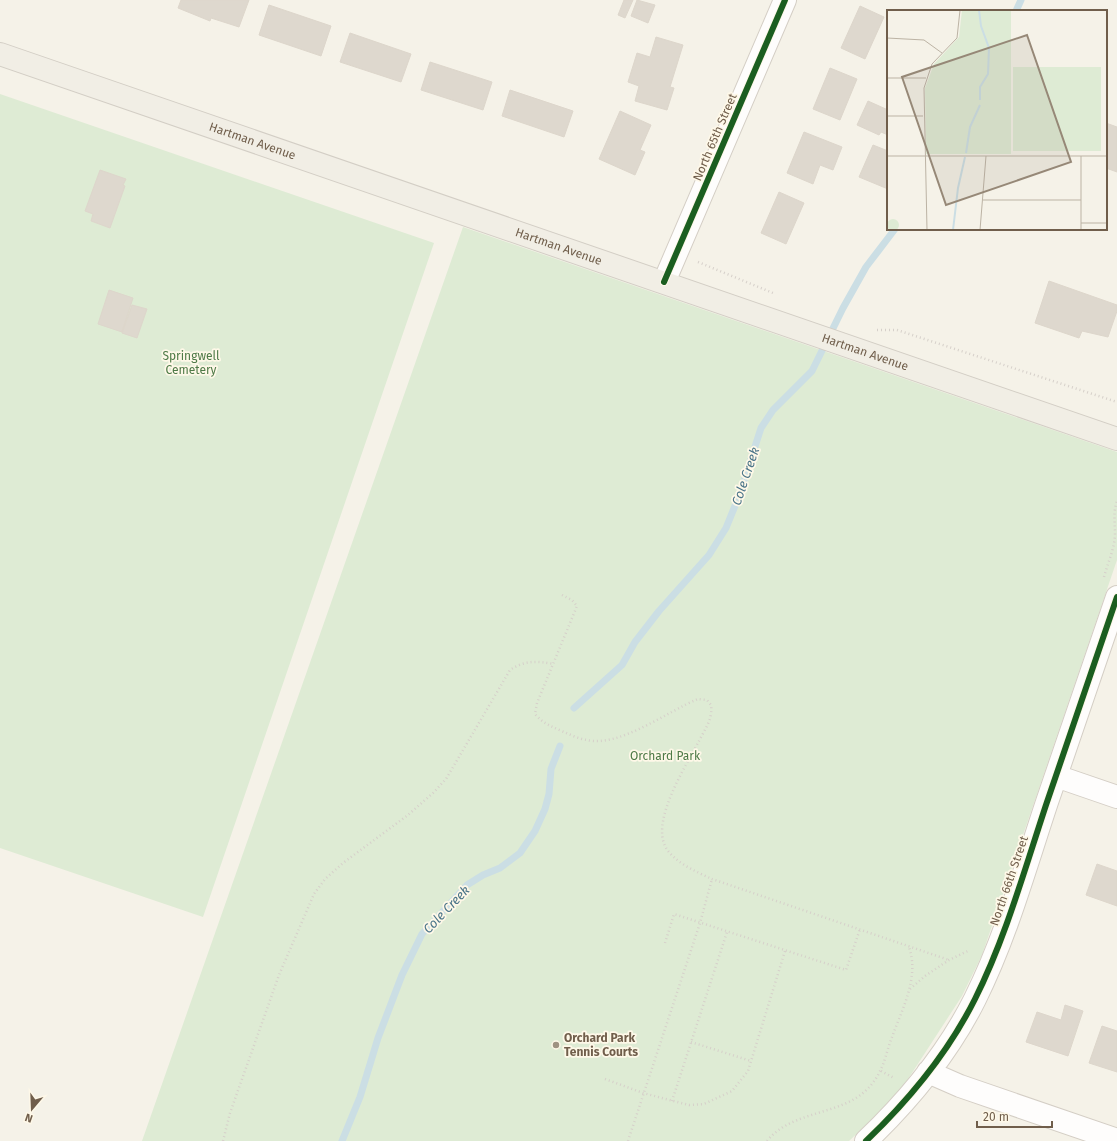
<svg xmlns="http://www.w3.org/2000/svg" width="1117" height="1141" font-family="'Fira Sans',sans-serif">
  <rect width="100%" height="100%" fill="#f5f2e8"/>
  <!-- green -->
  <path fill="#deebd4" d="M0 94 434 243 203 917 0 848Z
    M463 227 1117 452V560L982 955 962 996 897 1096 849 1141H142Z"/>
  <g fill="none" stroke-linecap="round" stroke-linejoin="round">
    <!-- stream -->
    <path stroke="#cbdee4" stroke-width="7" d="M1016 11 1021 0
      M574 708 622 665 635 642 659 611 709 555 726 528 739 496 761 428 773 410 812 371 843 308 866 267 895 229
      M342 1141 360 1097 378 1038 402 975 422 934 467 885 483 875 500 868 520 853 535 831 545 809 549 794 551 769 560 746"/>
  </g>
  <!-- building -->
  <path fill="#ded8ce" stroke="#ddd6cb" d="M181 0H249L239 27 211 18 210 21 178 8Z
    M624 0H633L625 18 618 15Z
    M637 0 655 5 648 23 631 16Z
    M269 5 331 26 321 56 259 35Z
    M860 6 884 17 865 59 841 48Z
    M350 33 411 54 401 82 340 62Z
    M656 37 683 45 670 87 674 88 667 110 635 101 639 86 628 82 637 53 650 57Z
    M430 62 492 82 483 110 421 90Z
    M830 68 857 79 840 120 813 109Z
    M510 90 573 111 564 137 502 116Z
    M868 101 888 110V135L881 132 879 135 857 125Z
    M620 111 651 125 640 150 645 152 635 175 599 159Z
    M1106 123 1117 127V172L1106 168Z
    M804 132 842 147 833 170 820 165 813 184 787 173Z
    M873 145 888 151V189L859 177Z
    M100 170 126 179 123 185 125 186 110 228 91 221 93 214 85 211Z
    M779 192 804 203 786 244 761 233Z
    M1049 281 1117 305V311L1108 337 1082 331 1079 338 1035 323Z
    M109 290 133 298 122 332 98 324Z
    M132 305 147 309 137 338 122 333Z
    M1097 864 1117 871V906L1086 895Z
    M1065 1005 1083 1011 1068 1056 1026 1042 1037 1012 1061 1020Z
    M1102 1026 1117 1031V1072L1089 1063Z"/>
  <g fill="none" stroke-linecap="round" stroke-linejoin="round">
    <defs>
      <path id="minor" d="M664 282 785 0
        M1056 776 1117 797
        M928 1072 960 1086 1117 1140
        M866 1141C909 1100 948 1053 975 999 1006 937 1025 868 1047 802 1070 733 1094 665 1117 597"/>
      <g id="major">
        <path id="s1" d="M0 54 1117 439"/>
      </g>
    </defs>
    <!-- minor casing -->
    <use href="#minor" stroke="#d4cec5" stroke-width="24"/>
    <!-- major casing -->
    <use href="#major" stroke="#d3cec5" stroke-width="24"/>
    <!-- path -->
    <path stroke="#d6d0ca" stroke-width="2.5" stroke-dasharray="1 3" stroke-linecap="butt" d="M698 262 773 293
      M877 330H897L1117 402
      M1104 577C1108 562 1115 548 1115 533 1115 521 1113 513 1117 501
      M562 595 572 600 577 606 537 703 535 714C543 724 553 727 564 732 571 735 579 739 587 740 619 748 668 711 698 699L707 700 711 705C713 719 705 729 699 741 686 766 652 818 665 846 673 862 697 872 712 879L949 960
      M665 943 674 914 846 970 860 929
      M910 989 925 976 949 960 970 950
      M691 1042 751 1061
      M881 1071 894 1078
      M605 1079 643 1093 689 1105 704 1104 732 1091 748 1071 785 951
      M672 1101 727 932
      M223 1141 230 1113 279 975 314 894 325 879 343 863 408 815 433 793 446 779 510 670C525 660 537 661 554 664
      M628 1141 700 923 712 879
      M767 1141C789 1114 828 1115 856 1098 866 1092 875 1082 880 1071 885 1062 887 1050 891 1040 901 1011 920 978 909 947"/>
    <!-- minor -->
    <use href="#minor" stroke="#fefdfc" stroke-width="22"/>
    <!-- major -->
    <use href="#major" stroke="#f1eee5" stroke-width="22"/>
    <defs>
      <path id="cycleway" d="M664 282 785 0
        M866 1141C909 1100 948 1053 975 999 1006 937 1025 868 1047 802 1070 733 1094 665 1117 597"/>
    </defs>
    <!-- cycleway casing -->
    <use href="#cycleway" stroke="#fef8e8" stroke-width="8"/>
    <!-- cycleway -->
    <use href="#cycleway" stroke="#1b5e20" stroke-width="6"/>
  </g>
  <!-- markers -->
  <circle fill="#9f9282" stroke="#fef8e8" stroke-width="1.5" cx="556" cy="1045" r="4"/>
  <g text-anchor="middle" stroke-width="3.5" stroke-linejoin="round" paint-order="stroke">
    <!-- street labels -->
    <g font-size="12" fill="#705e4b" stroke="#fef8e8">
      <text transform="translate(715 137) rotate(-67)" y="4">North 65th Street</text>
      <text dy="4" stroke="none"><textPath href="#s1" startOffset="267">Hartman Avenue</textPath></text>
      <text dy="4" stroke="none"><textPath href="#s1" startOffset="591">Hartman Avenue</textPath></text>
      <text dy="4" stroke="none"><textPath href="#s1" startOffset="915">Hartman Avenue</textPath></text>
      <text transform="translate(1009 881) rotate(-71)" y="4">North 66th Street</text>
    </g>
    <!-- park labels -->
    <g font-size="12" fill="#4e7a47" stroke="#fef8e8">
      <text x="191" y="360">Springwell<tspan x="191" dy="14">Cemetery</tspan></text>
      <text x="665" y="760">Orchard Park</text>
    </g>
    <!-- poi labels -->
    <g font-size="12" font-weight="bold" fill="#705e4b" stroke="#fef8e8" text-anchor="start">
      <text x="564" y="1042">Orchard Park<tspan x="564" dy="14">Tennis Courts</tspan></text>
    </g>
    <!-- water labels -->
    <g font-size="13" font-style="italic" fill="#4a7489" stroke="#fef8e8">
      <text transform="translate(745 476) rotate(-71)" y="5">Cole Creek</text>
      <text transform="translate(446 909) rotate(-46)" y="5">Cole Creek</text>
    </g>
  </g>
  <!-- overview -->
  <g transform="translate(887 10)">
    <rect width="220" height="220" fill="#f5f2e8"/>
    <path d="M75 0H124V144H39L38 78 47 54 72 27ZM126 57H214V141H126ZM0 215a6 6 0 1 1 12 0a6 6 0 1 1-12 0Z" fill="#deebd4"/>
    <path fill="none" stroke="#cbdee4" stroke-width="2" d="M92 0 94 16 102 38 101 64 93 77V90M79 143 83 117 93 95M66 220 71 178 78 147"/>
    <path fill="none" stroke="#bcb3a4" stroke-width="1" d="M0 28 37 30 55 43M0 68H39M0 106H36M0 146H220M194 146V220M96 190H194M194 213H220M40 220 37 78 45 54 70 28 73 0M93 220 99 146"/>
    <path fill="#968877" fill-opacity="0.15" stroke="#968877" stroke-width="2" d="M140 25 184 152 59 195 15 67Z"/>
    <rect width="220" height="220" fill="none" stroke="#705e4b" stroke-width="2"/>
  </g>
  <!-- north arrow -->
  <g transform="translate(32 1109) rotate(199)" stroke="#fef8e8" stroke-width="3" paint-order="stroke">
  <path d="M0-3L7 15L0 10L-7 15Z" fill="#705e4b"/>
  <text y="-6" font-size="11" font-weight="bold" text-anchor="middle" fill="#705e4b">N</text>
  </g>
  <!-- scale -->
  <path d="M977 1121v6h75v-6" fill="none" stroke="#705e4b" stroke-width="2"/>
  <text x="983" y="1121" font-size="12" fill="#705e4b" stroke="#fef8e8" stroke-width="3" paint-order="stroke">20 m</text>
</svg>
